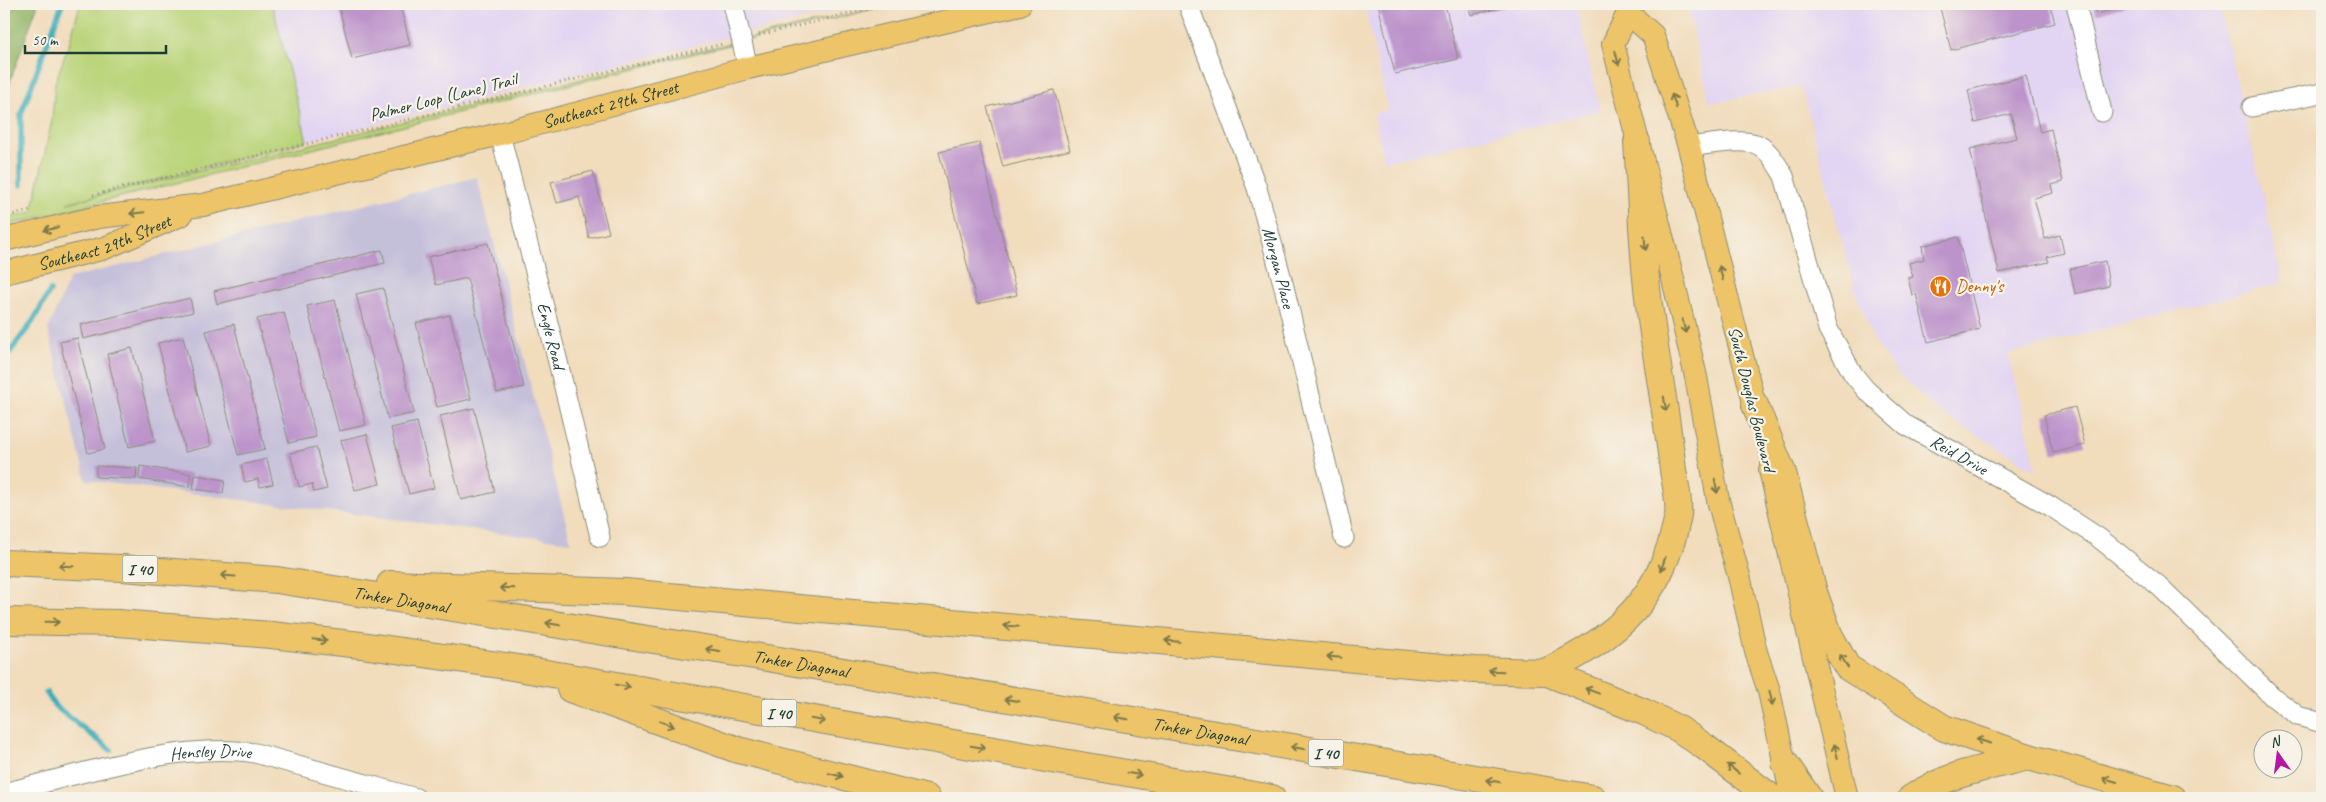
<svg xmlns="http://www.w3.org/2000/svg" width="2326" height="802" font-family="Caveat,sans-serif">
  <rect width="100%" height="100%" fill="#f7f3e8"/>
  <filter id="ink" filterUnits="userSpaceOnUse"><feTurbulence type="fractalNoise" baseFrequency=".02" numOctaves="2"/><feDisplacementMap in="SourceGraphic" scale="10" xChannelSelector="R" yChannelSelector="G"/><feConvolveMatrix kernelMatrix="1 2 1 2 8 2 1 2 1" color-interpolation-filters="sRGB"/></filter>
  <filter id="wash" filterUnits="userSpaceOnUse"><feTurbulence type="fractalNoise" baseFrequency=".0096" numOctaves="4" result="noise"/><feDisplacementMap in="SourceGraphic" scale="20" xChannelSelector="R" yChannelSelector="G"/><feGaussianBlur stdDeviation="1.12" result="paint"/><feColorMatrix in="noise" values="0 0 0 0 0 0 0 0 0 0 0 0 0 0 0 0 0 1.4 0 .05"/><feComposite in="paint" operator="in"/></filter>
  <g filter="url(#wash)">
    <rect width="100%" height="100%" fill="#f1dcbb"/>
    <!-- built -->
    <path fill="#e2d4f3" d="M272 4H865L307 141Z
      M1364 4H1576L1600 111 1384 162 1374 114 1388 110Z
      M1687 4H2219L2283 283 2008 354 2037 471 1939 412 1895 371 1873 339 1855 291 1801 86 1710 103Z"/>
    <!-- industrial -->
    <path fill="#c5c0da" d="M477 177 571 542 86 480 48 329 70 278Z"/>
    <!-- green -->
    <path fill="#b9d479" stroke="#6c8856" d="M80 4H272L307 141 67 203 893 4 4 226V219L32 212 52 120 55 83 70 41Z"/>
    <!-- forest -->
    <path fill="#92b669" stroke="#587a4e" d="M4 4H38L4 98Z"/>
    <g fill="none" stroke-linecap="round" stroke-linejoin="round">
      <!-- stream -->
      <path stroke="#3eaeba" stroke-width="5.5" d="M21 185V114L62 4
        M4 360 33 321 50 291
        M46 692 55 706 111 750"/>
    </g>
    <g id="blocks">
      <!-- building -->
      <path fill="#bc93cb" d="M338 4H400L410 45 352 59Z
        M1378 4H1445L1458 59 1395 74Z
        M1468 4H1511L1512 5 1471 15Z
        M1939 4H2050L2055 23 1951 50Z
        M2094 4H2134L2096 14Z
        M2026 76 2040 132 2051 129 2063 182 2051 185 2053 193 2034 198 2045 239 2060 235 2064 253 2047 257 2049 262 1999 273 1970 149 2017 138 2011 114 1975 123 1968 90Z
        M1054 90 1070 150 1003 167 987 107Z
        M979 143 1017 295 977 304 939 152Z
        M593 171 609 233 589 238 579 197 557 203 551 182Z
        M1958 237 1980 329 1928 342 1916 294 1912 295 1908 278 1913 277 1909 263 1924 259 1922 246Z
        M488 243 524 387 497 393 467 278 436 285 428 257Z
        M382 250 385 263 217 304 214 291Z
        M2105 261 2109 286 2075 294 2070 269Z
        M383 288 414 413 388 419 356 294Z
        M190 298 193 312 83 339 80 325Z
        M335 300 366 425 339 431 307 306Z
        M284 312 316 437 289 443 257 319Z
        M450 315 471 399 437 407 416 323Z
        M234 324 265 449 238 455 206 331Z
        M183 337 211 446 185 452 158 343Z
        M77 338 105 449 88 453 60 342Z
        M132 348 155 441 129 447 107 354Z
        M2075 407 2085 445 2053 453 2044 415Z
        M474 408 495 492 461 500 440 416Z
        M417 422 434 488 409 494 391 428Z
        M367 434 380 484 355 490 341 440Z
        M316 447 327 489 314 492 312 484 299 487 290 453Z
        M267 459 273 484 260 487 258 479 245 482 241 465Z
        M96 466 137 468 136 479 96 477Z
        M140 466 191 474 190 487 139 479Z
        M195 475 225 480 223 493 193 489Z"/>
    </g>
  </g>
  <g filter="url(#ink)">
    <use href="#blocks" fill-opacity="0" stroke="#888c78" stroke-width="1"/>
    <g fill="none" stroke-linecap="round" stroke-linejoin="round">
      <defs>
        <g id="minor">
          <path d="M733 4 748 68"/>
          <path id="s1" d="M1188 4 1257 188 1284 287 1344 538"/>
          <path d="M2076 4 2102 112"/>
          <path d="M2252 107 2322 93"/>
          <path id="s2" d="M500 134 557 358 600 537"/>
          <path id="s3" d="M1689 147C1706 145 1740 138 1756 144 1769 149 1777 165 1784 176L1828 329 1853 374 1866 390 1906 425 2050 506 2099 538 2159 586 2273 697 2298 716 2322 723"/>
          <path id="s4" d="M4 793C77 775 181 741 255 753L416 798"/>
        </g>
        <g id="major">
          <path d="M1626 4 1628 13 1653 35 1660 56 1689 147 1759 422"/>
          <path d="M1628 13 1613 44 1673 279 1696 377 1718 500 1740 580 1756 652 1769 691 1792 798"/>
          <path id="s5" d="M4 240 98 217 203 205 500 134 748 68 1020 4"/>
          <path id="s6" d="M4 273 105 248 181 215"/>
          <path d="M1770 470 1847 798"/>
        </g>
        <g id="highway">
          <path d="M1755 405 1783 473 1814 592 1829 634 1847 667 1944 728 2029 757 2173 798"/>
          <path id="s7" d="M4 563 122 568 277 580 761 657 1593 798"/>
          <path d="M390 584 625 592 1474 670 1545 672 1644 712 1679 729 1705 747 1772 798"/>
          <path d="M4 621 118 623 271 635 361 645 506 666 1272 798"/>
          <path d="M1545 672C1617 638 1663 597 1678 515 1680 502 1675 483 1673 470 1667 417 1657 365 1650 312 1642 258 1641 197 1637 142"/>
          <path d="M570 689 738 750 927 798"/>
          <path d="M1785 763 1809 798"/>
          <path d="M1911 798C1946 774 1988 767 2029 757"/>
        </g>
      </defs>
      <!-- minor casing -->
      <use href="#minor" stroke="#888c78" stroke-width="21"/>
      <!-- major casing -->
      <use href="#major" stroke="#888c78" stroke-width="24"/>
      <!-- highway casing -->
      <use href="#highway" stroke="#888c78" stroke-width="28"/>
      <!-- path -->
      <path stroke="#888c78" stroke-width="3" stroke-dasharray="1 4" stroke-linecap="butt" d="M759 35 889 4
        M93 195 723 44
        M4 217 31 210"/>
      <!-- minor -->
      <use href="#minor" stroke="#fff" stroke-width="19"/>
      <!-- major -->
      <use href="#major" stroke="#eec469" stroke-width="22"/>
      <!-- highway -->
      <use href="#highway" stroke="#eec469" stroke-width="26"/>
    </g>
    <!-- one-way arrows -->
    <defs><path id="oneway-shaft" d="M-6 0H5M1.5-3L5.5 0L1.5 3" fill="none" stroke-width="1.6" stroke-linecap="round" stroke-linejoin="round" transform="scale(1.25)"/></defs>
    <g stroke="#7c7a4c">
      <use href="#oneway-shaft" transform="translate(1617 58) rotate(76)"/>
      <use href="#oneway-shaft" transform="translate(1674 101) rotate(-108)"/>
      <use href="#oneway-shaft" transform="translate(137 213) rotate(174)"/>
      <use href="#oneway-shaft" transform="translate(51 229) rotate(166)"/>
      <use href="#oneway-shaft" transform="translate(1645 243) rotate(86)"/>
      <use href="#oneway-shaft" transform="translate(1721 273) rotate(-104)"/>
      <use href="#oneway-shaft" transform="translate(1684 326) rotate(77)"/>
      <use href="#oneway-shaft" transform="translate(1665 404) rotate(81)"/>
      <use href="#oneway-shaft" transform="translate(1716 486) rotate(80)"/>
      <use href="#oneway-shaft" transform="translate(1663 564) rotate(109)"/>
      <use href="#oneway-shaft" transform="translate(66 566) rotate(-178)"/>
      <use href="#oneway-shaft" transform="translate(228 576) rotate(-176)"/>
      <use href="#oneway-shaft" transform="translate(507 588) rotate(-178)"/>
      <use href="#oneway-shaft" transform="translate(52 622) rotate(1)"/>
      <use href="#oneway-shaft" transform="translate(553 624) rotate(-171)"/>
      <use href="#oneway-shaft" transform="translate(1011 626) rotate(-175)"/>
      <use href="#oneway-shaft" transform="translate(320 640) rotate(6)"/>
      <use href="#oneway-shaft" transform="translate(1172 641) rotate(-175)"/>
      <use href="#oneway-shaft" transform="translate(713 650) rotate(-171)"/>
      <use href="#oneway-shaft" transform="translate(1334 657) rotate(-175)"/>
      <use href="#oneway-shaft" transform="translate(1844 661) rotate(-122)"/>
      <use href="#oneway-shaft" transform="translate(1496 671) rotate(-178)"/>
      <use href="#oneway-shaft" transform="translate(623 686) rotate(10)"/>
      <use href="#oneway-shaft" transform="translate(1592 691) rotate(-159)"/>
      <use href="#oneway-shaft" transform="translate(1771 698) rotate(78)"/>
      <use href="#oneway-shaft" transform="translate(1012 700) rotate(-170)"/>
      <use href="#oneway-shaft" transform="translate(1121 718) rotate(-170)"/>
      <use href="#oneway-shaft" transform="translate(818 720) rotate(10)"/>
      <use href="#oneway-shaft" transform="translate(667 724) rotate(20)"/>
      <use href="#oneway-shaft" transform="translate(1983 741) rotate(-161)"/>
      <use href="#oneway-shaft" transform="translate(978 747) rotate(10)"/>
      <use href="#oneway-shaft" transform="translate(1298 748) rotate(-170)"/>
      <use href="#oneway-shaft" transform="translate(1836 751) rotate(-103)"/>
      <use href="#oneway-shaft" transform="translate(1733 769) rotate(-142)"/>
      <use href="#oneway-shaft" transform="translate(1134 774) rotate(10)"/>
      <use href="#oneway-shaft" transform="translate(836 775) rotate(14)"/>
      <use href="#oneway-shaft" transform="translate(2110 780) rotate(-164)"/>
      <use href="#oneway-shaft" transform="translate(1493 781) rotate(-170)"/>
    </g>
  </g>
  <!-- icons -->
  <defs>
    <symbol id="restaurant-disc" viewBox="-11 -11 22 22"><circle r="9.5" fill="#e8710a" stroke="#f7f3e8"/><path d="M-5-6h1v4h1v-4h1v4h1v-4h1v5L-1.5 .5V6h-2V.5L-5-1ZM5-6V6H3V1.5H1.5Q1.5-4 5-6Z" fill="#fff"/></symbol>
  </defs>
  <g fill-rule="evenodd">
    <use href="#restaurant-disc" x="1928" y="274" width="25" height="25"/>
  </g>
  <g text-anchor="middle" stroke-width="4.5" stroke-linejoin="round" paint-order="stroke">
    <!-- shield labels -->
    <g fill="#f7f3e8" stroke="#60746a" stroke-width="1">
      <rect x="122.5" y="555.5" width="35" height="27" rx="4"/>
      <rect x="761.5" y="699.5" width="35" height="27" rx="4"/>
      <rect x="1308.5" y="739.5" width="35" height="27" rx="4"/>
    </g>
    <g font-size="16" font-weight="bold" fill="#1f3d34">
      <text x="140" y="575">I 40</text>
      <text x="779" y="719">I 40</text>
      <text x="1326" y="759">I 40</text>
    </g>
    <!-- street labels -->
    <g font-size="18" fill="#1f3d34" stroke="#f7f3e8">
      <text transform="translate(443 97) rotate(-14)" y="6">Palmer Loop (Lane) Trail</text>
      <text dy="6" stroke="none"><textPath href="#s5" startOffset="622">Southeast 29th Street</textPath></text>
      <text dy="6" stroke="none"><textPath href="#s6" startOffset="105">Southeast 29th Street</textPath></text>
      <text dy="6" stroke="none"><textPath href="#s1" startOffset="279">Morgan Place</textPath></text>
      <text dy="6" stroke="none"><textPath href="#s2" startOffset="208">Engle Road</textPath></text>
      <text transform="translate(1752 399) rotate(76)" y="6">South Douglas Boulevard</text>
      <text dy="6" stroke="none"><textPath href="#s3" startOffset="456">Reid Drive</textPath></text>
      <text dy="6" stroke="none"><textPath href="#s7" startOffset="399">Tinker Diagonal</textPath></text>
      <text dy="6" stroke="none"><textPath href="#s7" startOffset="804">Tinker Diagonal</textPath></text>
      <text dy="6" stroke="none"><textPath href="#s7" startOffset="1209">Tinker Diagonal</textPath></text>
      <text dy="6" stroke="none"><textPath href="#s4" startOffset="211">Hensley Drive</textPath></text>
    </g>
    <!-- food labels -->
    <g font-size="18" fill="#c56008" stroke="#f7f3e8" text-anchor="start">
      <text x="1956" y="292">Denny's</text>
    </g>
  </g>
  <!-- margin -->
  <rect width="2326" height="802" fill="none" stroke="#f7f3e8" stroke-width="20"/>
  <!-- north arrow -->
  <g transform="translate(2278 754) rotate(346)"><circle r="24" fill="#f7f3e8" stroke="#a1aaa0"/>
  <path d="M0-4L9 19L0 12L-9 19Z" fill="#b5179e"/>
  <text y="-8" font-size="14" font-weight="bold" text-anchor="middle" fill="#1f3d34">N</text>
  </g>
  <!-- scale -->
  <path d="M25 45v8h141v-8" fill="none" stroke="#1f3d34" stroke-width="2.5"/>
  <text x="32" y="45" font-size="15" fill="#1f3d34" stroke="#f7f3e8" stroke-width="4" paint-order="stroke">50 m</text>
</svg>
